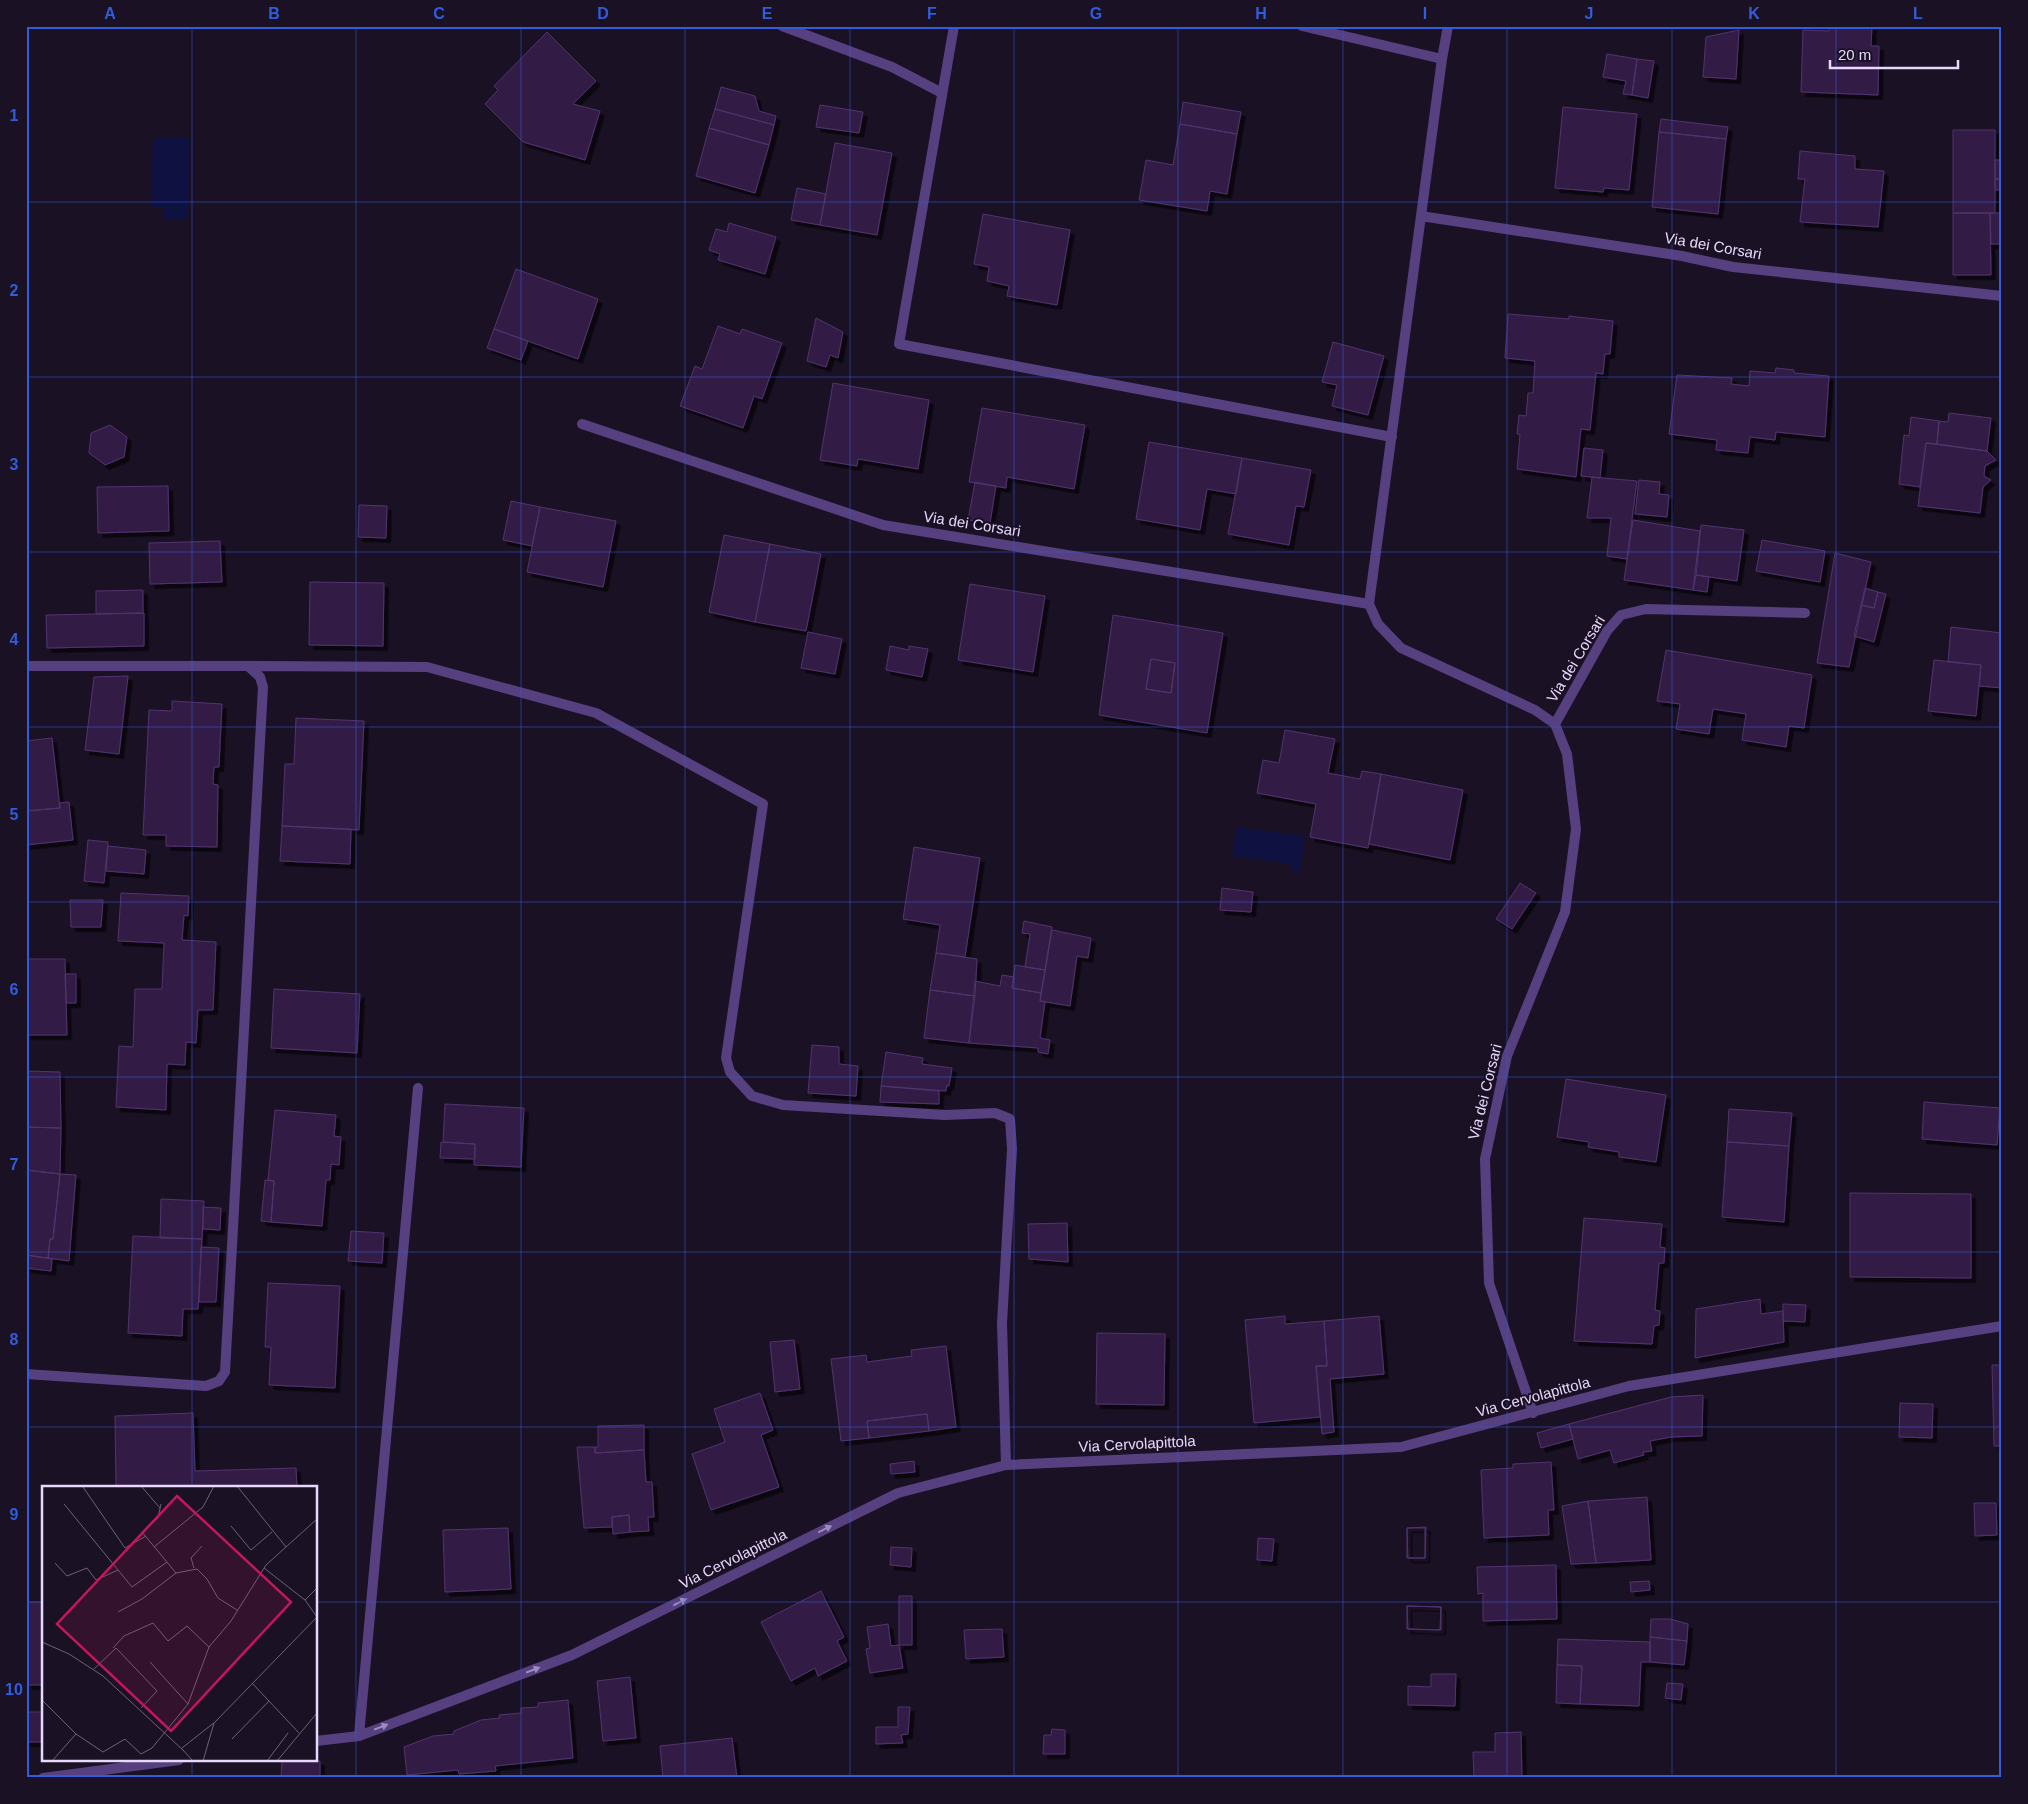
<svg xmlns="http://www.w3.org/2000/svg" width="2028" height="1804" font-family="Helvetica,sans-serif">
  <defs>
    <filter id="shadow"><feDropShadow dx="4.5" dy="4.5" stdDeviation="0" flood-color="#0009"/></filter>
  </defs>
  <rect width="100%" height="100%" fill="#1b1125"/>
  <!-- water -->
  <path fill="#0f1240" d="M153 137 190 138 188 220 163 219 164 208H151Z
    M1236 827 1305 836 1300 873 1290 871 1291 864 1232 856Z"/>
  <!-- building -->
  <path fill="#321f44" stroke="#51336e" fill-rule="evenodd" filter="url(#shadow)" d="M1829 26H1872L1871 46H1879L1878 95 1801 92 1803 30 1829 31Z
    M1739 30 1736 79 1703 77 1706 37Z
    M547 32 596 81 573 104 600 111 585 160 523 142 485 104 498 90 494 86Z
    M1607 54 1637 59 1632 95 1623 94 1626 81 1603 77Z
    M1637 59 1654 61 1648 98 1632 95Z
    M721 87 755 96 759 111 776 116 774 125 715 109Z
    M1183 102 1241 112 1237 134 1180 124Z
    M820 105 863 112 859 133 816 127Z
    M1563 107 1637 114 1629 190 1604 188 1603 192 1555 188Z
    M715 109 774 125 769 145 709 128Z
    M1661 119 1728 127 1726 139 1659 132Z
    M1180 124 1237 134 1227 194 1210 191 1207 211 1139 200 1146 160 1173 165Z
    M709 128 769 145 755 193 696 176Z
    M1953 130H1995V213H1953Z
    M1659 132 1726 139 1718 214 1652 207Z
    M835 143 892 153 877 235 820 225Z
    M1800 151 1855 156V169L1884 171 1878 227 1800 222 1805 179H1798Z
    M1995 160H2002L2001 179H1995Z
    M1995 179H2002V190H1995Z
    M797 188 826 194 820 225 791 220Z
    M1953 213H1990L1991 275H1953Z
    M1990 213H2002V244H1991Z
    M983 214 1070 230 1057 305 1007 296 1009 286 987 281 989 267 974 264Z
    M729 223 776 237 765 274 718 260 720 254 709 250 716 229 727 232Z
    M516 269 598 299 578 359 494 329Z
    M1508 314 1569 319V316L1613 321 1610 354H1605L1603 374 1596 373 1590 430 1581 429 1576 477 1517 469 1520 434H1517L1519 415 1526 416 1528 393H1533L1535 361 1505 358Z
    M816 318 843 332 838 358 830 355 826 367 807 361Z
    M718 326 740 334 742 329 782 343 762 399 754 396 743 428 680 406 695 366 702 369Z
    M494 329 528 341 521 360 487 348Z
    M1333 342 1384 356 1368 415 1332 406 1337 385 1322 382Z
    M1776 368 1794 370V373L1829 376 1825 437 1776 432 1775 440 1750 437 1748 453 1716 450 1717 440 1669 434 1677 375 1732 378 1731 384 1749 386 1750 371 1775 373Z
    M833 383 929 400 918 469 858 459 857 466 820 460Z
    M982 408 1085 425 1074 489 1007 477 1006 488 969 482Z
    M1949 413 1991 418 1987 451 1937 444 1939 421 1948 422Z
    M1911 417 1939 421 1937 444 1926 443 1920 487 1899 484 1904 435 1909 436Z
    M110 425 127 437 124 457 105 465 89 453 91 433Z
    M1149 442 1242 458 1236 494 1207 489 1200 530 1136 519Z
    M1926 443 1987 451 1996 460 1985 466 1984 476 1991 480 1983 487 1980 513 1918 506Z
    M1584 448 1603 450 1600 478 1581 476Z
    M1242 458 1311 470 1304 507 1296 506 1289 545 1228 534Z
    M1592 477 1637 481 1627 559 1607 556 1611 518H1587Z
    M1639 480 1660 482 1659 494 1669 495 1667 517 1635 514Z
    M975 482 996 486 990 523 968 520Z
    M168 486 169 531 98 533 97 487Z
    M511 501 540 507 532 546 503 540Z
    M359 505 387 506 386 538 358 537Z
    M540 507 616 521 603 587 527 572Z
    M1633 520 1700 531 1693 590 1624 580Z
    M1701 525 1744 530 1737 581 1696 575Z
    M724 535 770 544 755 622 709 612Z
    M1762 540 1825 551 1820 582 1756 571Z
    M220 541 222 582 150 584 149 543Z
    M770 544 821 554 806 631 755 622Z
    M1835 553 1871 562 1849 667 1817 663Z
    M1696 575 1709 577 1707 592 1693 590Z
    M310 582 384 583 383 646 309 645Z
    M970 584 1045 596 1033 672 958 660Z
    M1865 588 1878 592 1874 608 1861 605Z
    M143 590V613L96 614V591Z
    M1878 592 1886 594 1874 642 1854 636 1861 605 1874 608Z
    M144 613V646L47 648 46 615Z
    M1113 615 1223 633 1207 733 1099 715ZM1151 659 1175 663 1171 693 1146 689Z
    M1951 627 2002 633V688L1979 686 1981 665 1948 662Z
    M808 632 842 639 835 674 801 668Z
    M890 646 909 650V646L928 649 922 677 886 670Z
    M1666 650 1812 675 1804 728 1789 726 1786 747 1742 740 1746 714 1713 709 1709 734 1676 729 1680 704 1657 701Z
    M1151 659 1175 663 1171 693 1146 689Z
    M1934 660 1981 665 1976 716 1928 711Z
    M128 676 119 754 85 750 94 677Z
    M172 701 222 704 219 767H214L213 784 218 785 217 847 166 846V835H143L149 710 172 711Z
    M296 718 364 721 359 830 282 826 285 764H294Z
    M1285 730 1335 739 1328 773 1360 779 1362 771 1381 774 1368 848 1310 837 1316 804 1257 793 1263 760 1279 763Z
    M52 738 60 808 26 811V741Z
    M1381 774 1463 790 1450 860 1369 844Z
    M69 802 73 840 26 845V811L60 808 59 803Z
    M282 826 351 829 350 864 280 861Z
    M88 840 108 842 104 883 84 881Z
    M108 846 146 850 144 874 106 871Z
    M914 847 980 858 965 957 936 953 940 925 903 919Z
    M1520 883 1536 893 1512 929 1496 919Z
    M1222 888 1253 892 1251 912 1220 910Z
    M121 893 189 896 188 916 184 915 182 940 216 942 213 1010H198L196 1043 186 1042 185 1065 167 1064 166 1110 116 1107 119 1046 133 1047 135 989H162L164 943 118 941Z
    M70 900H103L101 927H71Z
    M1024 921 1052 927 1045 970 1025 967 1030 934 1022 933Z
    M1052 930 1091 938 1088 958 1077 956 1070 1006 1040 1001Z
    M936 953 977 959 975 996 930 990Z
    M26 959H65L67 1035H26Z
    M1015 965 1045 970 1041 993 1012 988Z
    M65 974H76V1003H66Z
    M1002 975 1014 977 1012 988 1041 993 1040 1001 1045 1002 1040 1038 1050 1040 1048 1054 1038 1052V1048L969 1043 975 981 1000 986Z
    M274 989 360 994 357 1053 271 1048Z
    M930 990 975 996 969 1043 924 1038Z
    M812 1045 839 1047V1064L858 1066 856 1096 808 1093Z
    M886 1052 923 1058 922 1064 952 1068 949 1086 947 1085 946 1091 881 1086Z
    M26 1071 60 1072 61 1128 26 1127Z
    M1566 1079 1666 1095 1656 1162 1619 1157V1152L1588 1147 1589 1142 1557 1137Z
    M881 1086 939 1091V1104L880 1102Z
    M1924 1102 2000 1108 1997 1145 1922 1139Z
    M445 1104 524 1108 521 1167 474 1165 475 1144 443 1142Z
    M1729 1109 1792 1113 1789 1146 1727 1142Z
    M275 1110 336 1115 334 1136 341 1137 339 1165 331 1164 330 1180H326L322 1226 271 1222 274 1181 268 1180Z
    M26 1127 61 1128 60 1174 26 1170Z
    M441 1142 475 1144V1159L440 1158Z
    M1727 1142 1789 1146 1784 1222 1722 1217Z
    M26 1170 60 1174 53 1239H50L48 1258 26 1255Z
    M60 1174 76 1175 69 1261 48 1258 50 1239H53Z
    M265 1180 274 1181 271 1222 261 1221Z
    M1850 1193 1971 1194V1278L1850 1277Z
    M161 1199 204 1201 202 1239 160 1238Z
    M203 1207 221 1208 220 1230 203 1229Z
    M1584 1218 1662 1224 1660 1247 1665 1248 1664 1263H1659L1655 1310 1660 1311 1659 1325 1654 1326 1652 1344 1574 1341Z
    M1067 1223 1068 1262 1029 1259 1028 1224Z
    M351 1231 384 1233 382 1263 348 1261Z
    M133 1236 202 1239 198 1309H183L182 1336 128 1333Z
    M201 1247 219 1248 216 1302H199Z
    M26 1255 52 1259 51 1271 26 1268Z
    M268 1283 340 1286 335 1388 269 1385 271 1347H265Z
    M1760 1299 1761 1314 1783 1311 1784 1342 1695 1358 1696 1309Z
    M1783 1304 1806 1305 1805 1322 1783 1321Z
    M1285 1316V1324L1324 1321 1327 1366H1316L1320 1417 1254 1423 1245 1320Z
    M1379 1316 1384 1374 1330 1379 1334 1432 1322 1434 1316 1366H1327L1324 1321Z
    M1097 1333 1165 1334 1164 1405 1096 1404Z
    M794 1340 800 1389 775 1392 770 1342Z
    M946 1346 956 1427 929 1431 927 1414 867 1421 869 1438 841 1441 831 1359 866 1355 867 1362 912 1356 911 1350Z
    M1992 1365H2002V1446H1994Z
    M760 1393 773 1430 761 1435 779 1487 711 1510 692 1454 725 1442 714 1409Z
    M1703 1395 1702 1436 1671 1437 1650 1441 1652 1451 1643 1452 1644 1455 1614 1463 1610 1450 1578 1459 1569 1424 1671 1397Z
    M1900 1403 1933 1404 1932 1438 1899 1437Z
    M193 1413 195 1471 296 1468 297 1488H116L115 1416Z
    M927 1414 929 1431 869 1438 867 1421Z
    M1569 1424 1573 1439 1541 1448 1537 1433Z
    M644 1425V1450L595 1453V1447H598V1426Z
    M577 1447H595V1453L644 1450 646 1482H652L654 1517H648L649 1531 630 1532 629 1515 612 1517V1527L584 1528Z
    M914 1461 915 1472 891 1474 890 1464Z
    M1551 1462 1554 1510H1548L1549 1535 1484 1538 1481 1470 1513 1468V1464Z
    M1647 1497 1651 1560 1596 1563 1588 1501Z
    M1588 1501 1596 1563 1571 1564 1562 1506Z
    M1974 1503H1996L1997 1535 1975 1536Z
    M629 1515 630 1532 613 1534 612 1517Z
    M1426 1527 1425 1558H1407V1528Z
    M508 1528 511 1589 445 1592 443 1530Z
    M1407 1528H1425V1558H1408Z
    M1258 1538 1274 1539 1272 1561 1257 1560Z
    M891 1547 912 1548 911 1567 890 1565Z
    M1556 1565 1557 1619 1483 1621V1593L1478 1594 1477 1567Z
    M1649 1581 1650 1590 1631 1592 1630 1582Z
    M821 1591 844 1637 837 1641 847 1661 818 1676 815 1668 791 1681 761 1622Z
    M899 1596H912V1645H899Z
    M26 1602H44V1685H28Z
    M1407 1606 1441 1607V1630L1408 1629Z
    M1407 1606 1441 1607 1440 1630 1407 1629Z
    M1651 1619H1670L1688 1624 1687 1641 1650 1637Z
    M888 1624 891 1646 899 1645 903 1668 870 1673 866 1649 870 1648 867 1627Z
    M1002 1629 1004 1657 966 1659 964 1630Z
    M1650 1637 1687 1641 1684 1665 1650 1662Z
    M1558 1639 1650 1642V1662H1641L1639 1706 1580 1704 1582 1666 1557 1665Z
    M1557 1665 1582 1666 1580 1704 1556 1703Z
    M1431 1674H1456L1455 1706 1408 1705V1686L1431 1687Z
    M630 1677 636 1738 603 1741 597 1681Z
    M1667 1683 1683 1684 1681 1700 1665 1698Z
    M568 1700 573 1758 495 1766 496 1771 459 1774 458 1770 407 1775 404 1747 433 1736 454 1734V1731L481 1720 500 1718 499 1715 521 1713V1708L538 1707V1703Z
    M898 1707H910L908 1734 901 1735 903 1743 876 1744V1727H898Z
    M26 1712H44V1742H26Z
    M1052 1729 1065 1730V1754H1043L1044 1735H1051Z
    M1521 1732 1522 1778H1474L1473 1752H1495V1733Z
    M732 1738 737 1778H663L660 1746Z
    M282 1760 320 1761V1778H281Z"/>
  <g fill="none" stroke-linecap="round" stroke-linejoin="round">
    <!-- street -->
    <path stroke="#564080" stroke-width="10" d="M782 26 892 67 942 93
      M954 26 899 344 1392 437
      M1302 26 1442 59
      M1448 26 1442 59 1369 604 1378 624 1401 648 1535 710 1555 724 1567 754 1576 829 1565 912 1507 1056 1485 1159 1489 1283 1533 1413
      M1421 216 1682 256 1733 267 2002 296
      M582 424 883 525 1369 604
      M26 666H248L260 677 263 687 225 1372 219 1381 206 1386 26 1374
      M248 666 427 667 596 713 763 804 726 1058 730 1072 752 1096 783 1105 945 1115 995 1113 1010 1119 1012 1149 1002 1323 1006 1465
      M1555 724 1607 631 1621 615 1646 609 1805 613
      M359 1736 418 1088
      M316 1741 359 1736 572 1655 898 1493 1006 1465 1401 1447 1629 1386 2002 1326
      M43 1778 179 1760"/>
  </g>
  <!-- one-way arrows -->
  <defs><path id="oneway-solid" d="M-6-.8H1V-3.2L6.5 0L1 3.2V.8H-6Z" transform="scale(1.25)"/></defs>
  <g fill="#9e8cbe">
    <use href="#oneway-solid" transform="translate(825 1529) rotate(-26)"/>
    <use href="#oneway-solid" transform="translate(680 1602) rotate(-26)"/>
    <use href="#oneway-solid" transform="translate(533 1670) rotate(-21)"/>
    <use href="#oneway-solid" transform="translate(381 1727) rotate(-21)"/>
  </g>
  <!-- grid -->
  <path fill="none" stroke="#315cdc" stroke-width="1" stroke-opacity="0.55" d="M192 26V1488M356 26V1778M521 26V1778M685 26V1778M850 26V1778M1014 26V1778M1178 26V1778M1343 26V1778M1507 26V1778M1672 26V1778M1836 26V1778M26 202H2002M26 377H2002M26 552H2002M26 727H2002M26 902H2002M26 1077H2002M26 1252H2002M26 1427H2002M26 1602H44M316 1602H2002M192 1760V1778"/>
  <g text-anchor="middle" stroke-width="4" stroke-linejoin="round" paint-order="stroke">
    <!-- street labels -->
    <g font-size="15" fill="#e7d8fc" stroke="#1b1125">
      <text transform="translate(1713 246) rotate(10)" y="5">Via dei Corsari</text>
      <text transform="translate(972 524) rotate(9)" y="5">Via dei Corsari</text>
      <text transform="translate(1576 659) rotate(-59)" y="5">Via dei Corsari</text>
      <text transform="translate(1485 1092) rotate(-76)" y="5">Via dei Corsari</text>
      <text transform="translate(1533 1397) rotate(-15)" y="5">Via Cervolapittola</text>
      <text transform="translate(1137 1444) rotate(-3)" y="5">Via Cervolapittola</text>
      <text transform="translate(733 1559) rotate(-26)" y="5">Via Cervolapittola</text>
    </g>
  </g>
  <!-- overview -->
  <g transform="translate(42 1486)">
    <rect width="275" height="275" fill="#1b1125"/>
    <path fill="none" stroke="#6d617b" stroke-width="1" d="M99 0 118 22M195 0 244 61M41 1 83 62 104 50M22 18 90 101 125 76M119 18 116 32 100 46 134 87 155 83 165 93 176 112 195 124M189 40 209 64 230 46M112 61 161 21 172 0M13 77 25 90 45 82 54 94 76 84M152 82 149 72 160 60M222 82 263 114 275 131M263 114 275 102M76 126 100 113 134 87M0 156 27 168 61 190 142 265M71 162 82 150 111 137 126 155 145 140 167 161M108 176 146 218M52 183 74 162 115 205 99 222M210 197 257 247M0 214 34 248M190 253 227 215M140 262 173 236 275 131M140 263 151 275M10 275 34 248 61 266 83 253 99 268 110 262 146 218 167 161 189 135 224 79 275 33M161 275 172 237M225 275 246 247M235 275 275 227"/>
    <path fill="#c2185b" fill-opacity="0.15" stroke="#c2185b" stroke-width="2.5" d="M135 10 249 116 129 245 15 138Z"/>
    <rect width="275" height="275" fill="none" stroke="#e7d8fc" stroke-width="2.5"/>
  </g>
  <!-- border -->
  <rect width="2028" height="1804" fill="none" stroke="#1b1125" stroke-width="55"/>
  <!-- scale -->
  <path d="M1830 60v8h128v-8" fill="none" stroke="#e7d8fc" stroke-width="2.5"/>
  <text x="1838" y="60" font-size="15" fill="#e7d8fc" stroke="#1b1125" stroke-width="4" paint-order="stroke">20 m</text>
  <rect x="28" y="28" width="1972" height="1748" fill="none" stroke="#315cdc" stroke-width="2"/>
  <g font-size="16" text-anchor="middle" font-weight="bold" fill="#315cdc">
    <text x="110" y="19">A</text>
    <text x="274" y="19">B</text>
    <text x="439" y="19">C</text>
    <text x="603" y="19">D</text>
    <text x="767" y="19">E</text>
    <text x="932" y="19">F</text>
    <text x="1096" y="19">G</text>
    <text x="1261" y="19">H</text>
    <text x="1425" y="19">I</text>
    <text x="1589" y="19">J</text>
    <text x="1754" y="19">K</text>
    <text x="1918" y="19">L</text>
    <text x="14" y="121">1</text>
    <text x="14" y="296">2</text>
    <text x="14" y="470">3</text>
    <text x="14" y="645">4</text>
    <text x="14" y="820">5</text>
    <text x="14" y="995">6</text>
    <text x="14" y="1170">7</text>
    <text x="14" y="1345">8</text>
    <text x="14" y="1520">9</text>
    <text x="14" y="1695">10</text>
  </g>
</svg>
